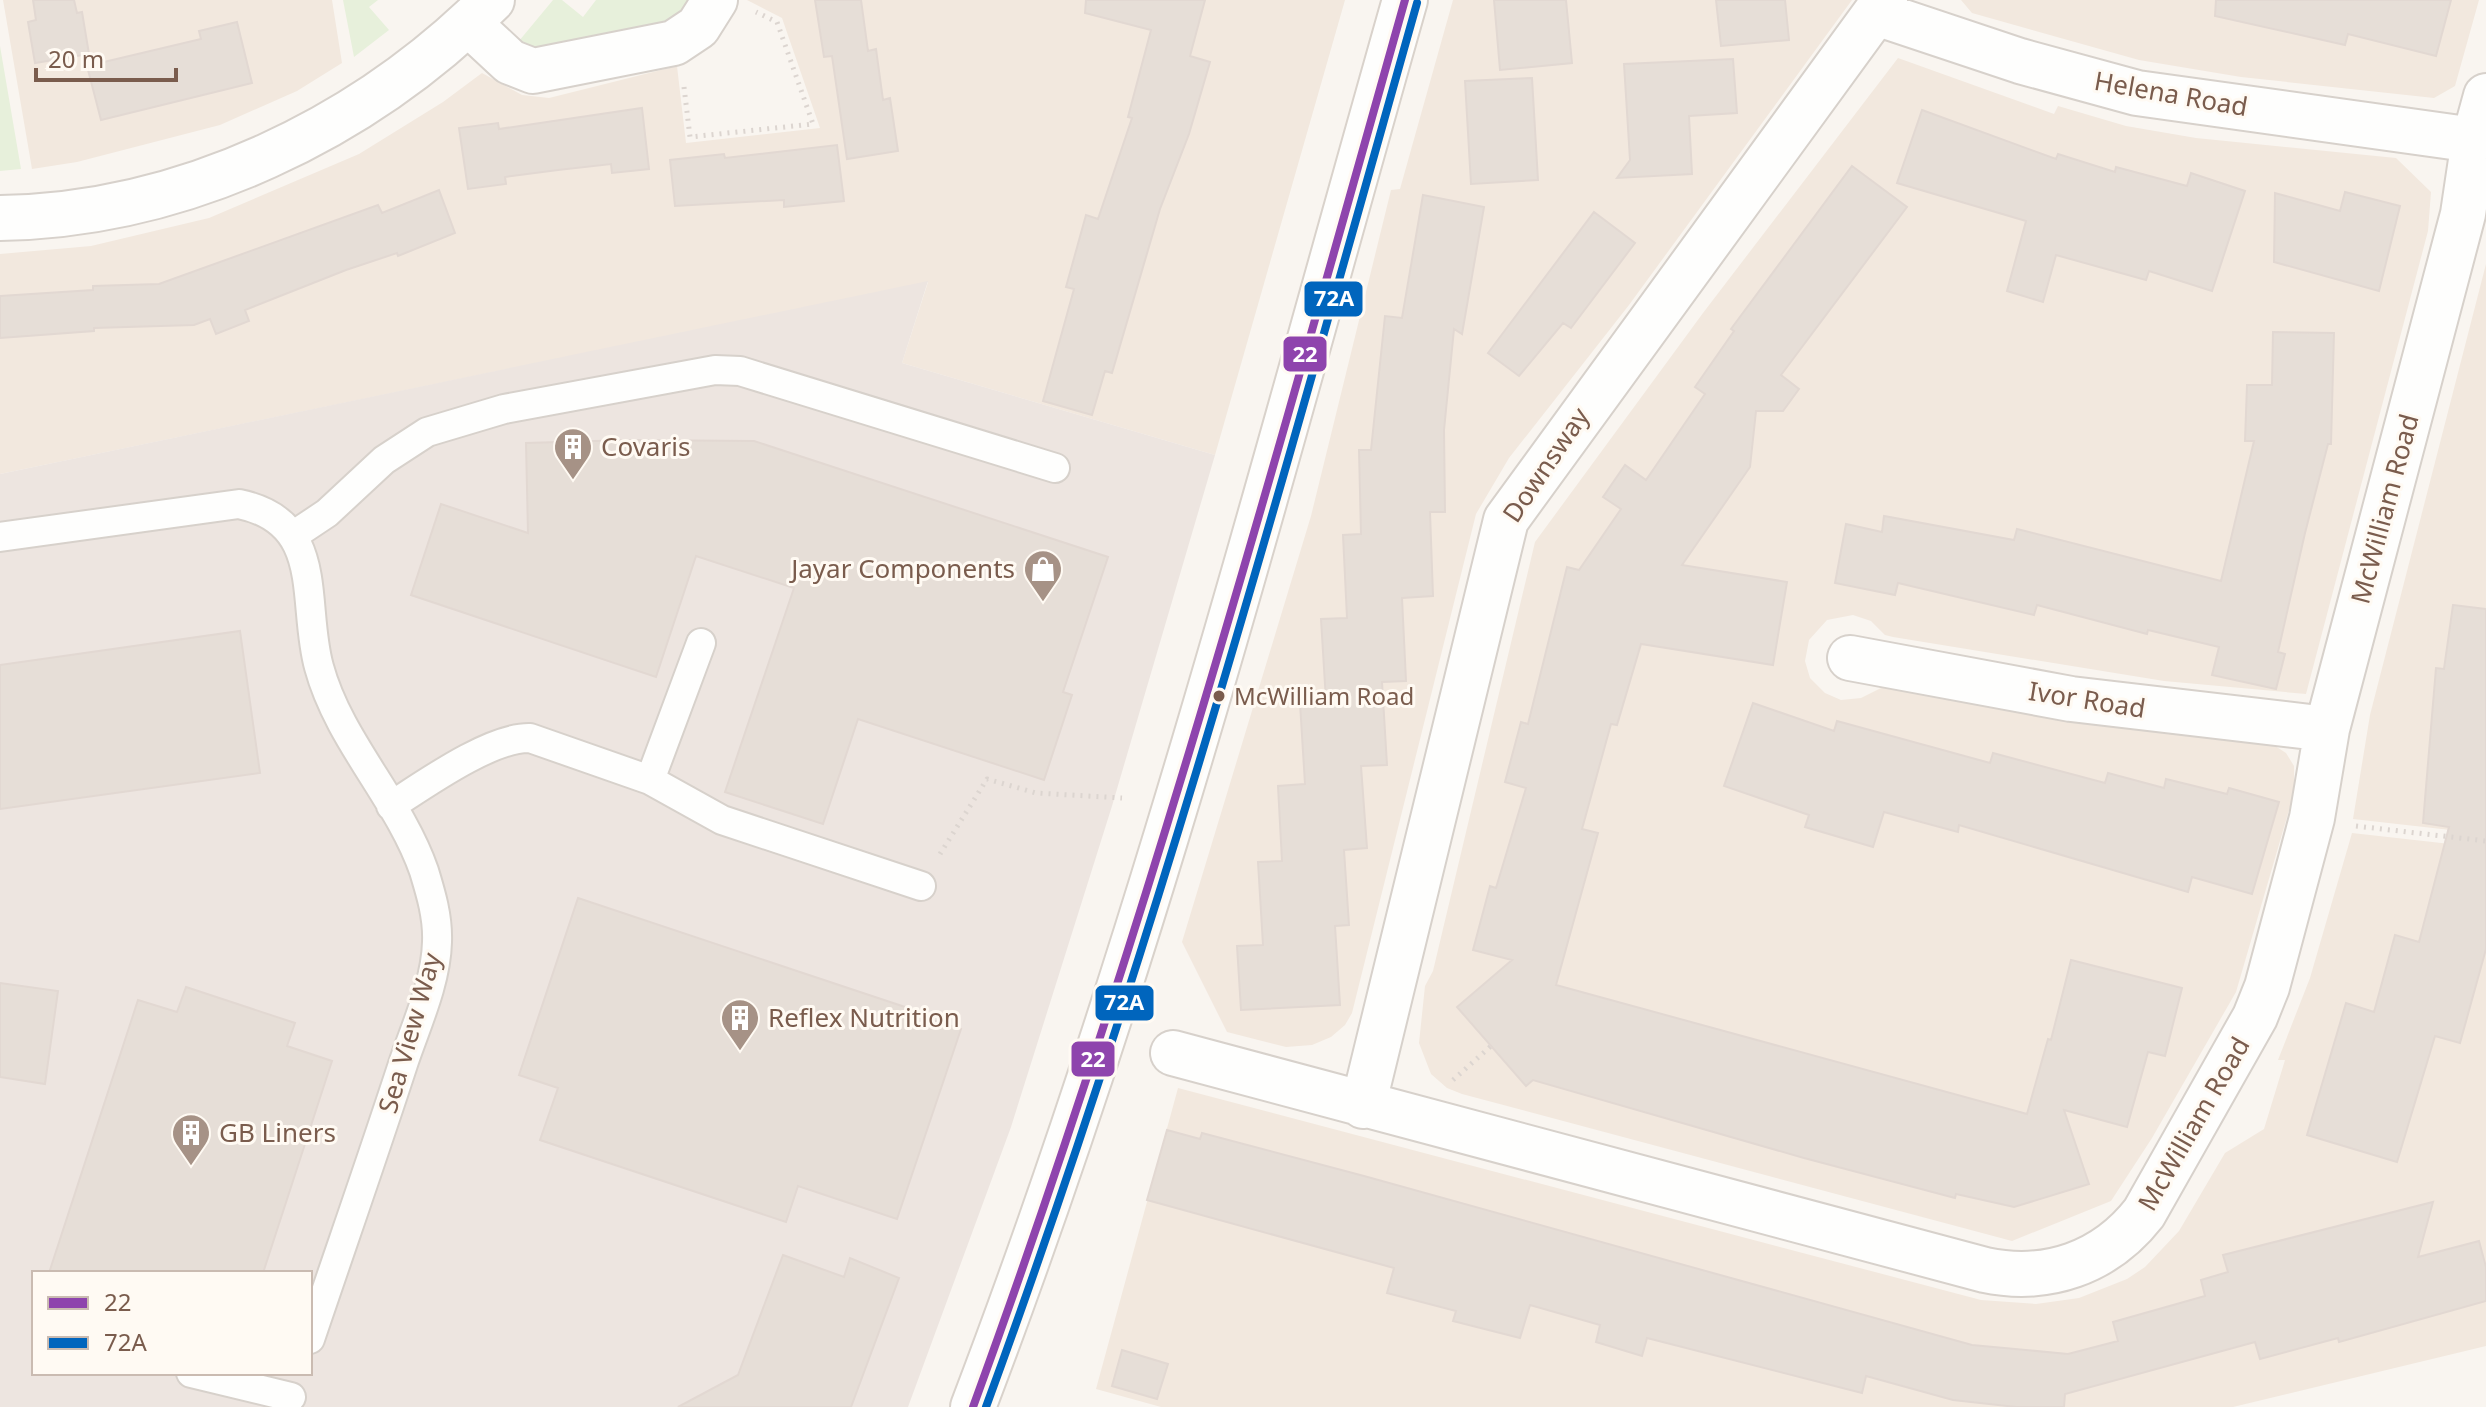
<svg xmlns="http://www.w3.org/2000/svg" width="2486" height="1407" font-family="'Noto Sans',sans-serif">
  <rect width="100%" height="100%" fill="#f9f5f0"/>
  <!-- residential -->
  <path fill="#f2e8de" d="M3 0H332L342 63 297 91 220 125 77 162 32 169Z
    M747 0H1345L1215 455 902 363 928 282 0 474V254L91 246 209 218 359 154 443 102 482 73 522 95 549 98 677 66 686 143 820 128 782 18Z
    M1453 0H1852L1629 305 1509 458 1476 514 1352 1013 1345 1025 1331 1037 1312 1045 1286 1047 1227 1032 1182 942 1311 516 1391 190 1400 189Z
    M1961 0H2479L2455 86 2434 98 2241 77 2139 60 1972 13Z
    M1898 58 2054 114 2058 106 2126 126 2196 138 2396 158 2431 192 2428 231 2306 694 2164 681 1893 637 1885 635 1871 621 1853 615 1827 620 1809 640 1805 661 1810 678 1825 693 1841 700 1861 698 1883 687 2272 744 2286 753 2294 766V793L2236 992 2152 1138 2111 1201 2012 1241 1462 1094 1447 1088 1431 1074 1419 1043 1425 986 1433 971 1535 542 1703 313Z
    M2486 264V834L2353 819 2370 715Z
    M2352 833 2486 848V1346L2233 1407H1161L1096 1389 1178 1088 1981 1300 2036 1304 2079 1298 2127 1279 2145 1267 2179 1231 2225 1153 2264 1129 2285 1060H2278L2310 978Z"/>
  <!-- industrial -->
  <path fill="#ede5e0" fill-rule="evenodd" d="M928 281 902 363 1215 455 1112 806 1011 1127 908 1407H0V474ZM34 1273H310V1373H34Z"/>
  <!-- green -->
  <path fill="#e7f0db" d="M343 0H378L369 7 389 30 354 57Z
    M553 0H562L583 17 596 0H705L692 17 545 56 514 47Z
    M0 46 21 169 0 171Z"/>
  <!-- building -->
  <path fill="#e6ded7" stroke="#e2d8d2" stroke-width="2" d="M33 0H74L77 13 82 12 89 54 35 63 28 22 36 20Z
    M815 0H861L868 51 876 49 883 100 890 98 898 151 847 159 832 56 824 57Z
    M1086 0H1205L1190 56 1210 62 1189 134 1160 209 1112 373 1105 371 1092 415 1043 401 1074 289 1066 287 1086 215 1098 219 1132 118 1128 117 1151 30 1085 13Z
    M1494 0H1566L1572 63 1500 70Z
    M1716 0H1785L1789 40 1721 46Z
    M2216 0H2451L2436 56 2348 34 2345 45 2215 16Z
    M237 22 252 83 101 120 87 66 201 39 199 31Z
    M1733 59 1737 113 1689 116 1692 174 1617 178 1630 160 1624 64Z
    M1532 78 1538 180 1471 184 1465 81Z
    M642 108 649 169 612 173 611 164 558 170 505 177 506 184 468 189 459 128 498 123 499 129Z
    M1922 110 2056 159 2058 154 2115 172 2116 167 2187 186 2191 173 2245 191 2212 291 2149 271 2146 280 2056 255 2043 302 2007 291 2026 221 1897 183Z
    M837 145 844 201 784 207V200L675 206 670 160 724 154 725 158Z
    M1852 166 1907 207 1781 375 1799 389 1783 411H1756L1750 467 1682 565 1787 582 1773 665 1641 644 1617 725 1611 724 1582 829 1598 833 1556 985 2027 1114 2048 1039 2051 1040 2071 960 2182 988 2165 1056 2148 1052 2127 1127 2064 1110 2089 1184 2014 1207 1956 1194 1955 1198 1804 1158 1533 1080 1526 1086 1457 1007 1512 960 1473 950 1490 886 1496 888 1526 788 1505 782 1521 722 1528 724 1567 567 1579 570 1621 509 1603 497 1625 465 1646 480 1705 394 1695 387 1734 331 1731 329Z
    M439 190 455 233 398 256 397 253 346 270 245 310 249 321 216 334 210 319 194 325 94 328V331L0 338V296L93 290V286L159 284 378 205 382 213Z
    M2345 192 2400 206 2379 291 2274 262 2275 193 2340 211Z
    M1423 195 1484 207 1462 334 1454 329 1444 430 1445 512H1430L1433 596 1402 598 1406 681 1382 682 1387 765 1361 766 1367 848 1344 850 1349 925 1335 926 1340 1005 1241 1010 1237 946 1263 945 1258 862 1282 861 1278 786 1305 784 1300 703 1326 701 1321 619 1347 618 1343 535 1361 534 1359 450H1371L1385 316 1402 318Z
    M1594 212 1635 243 1571 328 1563 323 1519 376 1488 353Z
    M2273 332 2334 333 2331 444H2328L2305 533 2278 652 2285 654 2276 689 2212 675 2219 647 2148 630 2147 634 2037 605 2034 615 1898 583 1895 595 1835 583 1846 524 1882 532 1884 516 2014 540 2017 529 2221 581 2254 441H2245L2247 385H2272Z
    M629 440 754 441 1108 557 1063 692 1072 695 1044 780 858 719 823 824 725 792 794 588 696 556 656 677 411 595 441 504 528 533 526 443Z
    M2453 605 2486 609V949L2460 1043 2435 1036 2397 1162 2307 1135 2346 1003 2374 1012 2395 935 2419 942 2449 827 2423 823 2436 668 2444 669Z
    M240 631 260 773 0 809V665Z
    M1753 703 1834 731 1837 721 1990 763 1993 753 2105 783 2108 773 2164 788 2166 779 2227 794 2229 788 2279 802 2252 894 2192 877 2188 892 1959 825 1958 832 1884 812 1873 847 1805 827 1809 815 1724 786Z
    M578 898 920 1012 919 1016 961 1029 897 1219 798 1186 786 1222 540 1140 558 1088 519 1075Z
    M0 983 58 991 45 1084 0 1077Z
    M186 987 295 1023 287 1046 332 1061 263 1273H49L138 1000 177 1012Z
    M1167 1130 1200 1139 1202 1133 1364 1176 1972 1345 2068 1354 2118 1341 2113 1322 2205 1296 2201 1280 2228 1272 2223 1255 2433 1202 2418 1257 2479 1241 2486 1267V1301L2339 1342 2338 1338 2260 1359 2255 1342 2065 1394 2064 1407H2016L1953 1400 1866 1376 1862 1393 1647 1338 1642 1356 1596 1342 1600 1325 1530 1305 1520 1338 1453 1321 1456 1311 1387 1293 1394 1268 1147 1200Z
    M783 1255 844 1277 850 1258 899 1278 851 1407H678L738 1375Z
    M1122 1350 1168 1364 1157 1399 1112 1386Z"/>
  <g fill="none" stroke-linecap="round" stroke-linejoin="round">
    <defs>
      <path id="service" d="M294 535 327 513 384 460 427 432 504 409 715 370 740 371 1055 468
        M0 537 239 504C327 522 301 603 319 667 339 741 399 799 424 871 431 894 438 917 437 942 436 983 416 1025 403 1064 373 1156 341 1247 310 1339
        M650 780 701 643
        M391 806C425 784 491 737 530 738L650 780 722 820 921 886
        M191 1373 291 1397"/>
      <path id="minor" d="M1876 13 2020 61 2137 93 2474 140
        M468 23 510 62 533 71 674 43 698 27 715 0
        M0 218C184 215 363 129 492 0
        M1850 658 2071 699 2327 729
        M1173 1053 1985 1270C2047 1283 2105 1263 2144 1213L2255 1017 2267 987 2312 818 2327 729 2463 214 2474 140 2486 96
        M1363 1106 1506 520 1885 0"/>
      <path id="secondary" d="M973 1407C1148 949 1271 472 1405 0"/>
    </defs>
    <!-- service casing -->
    <use href="#service" stroke="#d7d1cb" stroke-width="32"/>
    <!-- minor casing -->
    <use href="#minor" stroke="#d7d1cb" stroke-width="48"/>
    <!-- secondary casing -->
    <use href="#secondary" stroke="#d9d2cb" stroke-width="48"/>
    <!-- path -->
    <path stroke="#dcd5d0" stroke-width="5" stroke-dasharray="2 6" stroke-linecap="butt" d="M684 87 690 137 813 124 777 22 756 12
      M2356 826 2486 841
      M940 854 987 779 1036 793 1122 798
      M1453 1080 1491 1046"/>
    <!-- service -->
    <use href="#service" stroke="#fefefd" stroke-width="28"/>
    <!-- minor -->
    <use href="#minor" stroke="#fefefd" stroke-width="44"/>
    <!-- secondary -->
    <use href="#secondary" stroke="#fefefd" stroke-width="44"/>
    <defs>
      <path id="bus-1" d="M973 1407C1142 945 1272 473 1405 0"/>
      <path id="bus-2" d="M986 1407C1155 947 1284 475 1417 3"/>
    </defs>
    <!-- bus-1 casing -->
    <use href="#bus-1" stroke="#fffaf3" stroke-width="14"/>
    <!-- bus-2 casing -->
    <use href="#bus-2" stroke="#fffaf3" stroke-width="14"/>
    <!-- bus-1 -->
    <use href="#bus-1" stroke="#8e44ad" stroke-width="8"/>
    <!-- bus-2 -->
    <use href="#bus-2" stroke="#0065bd" stroke-width="8"/>
  </g>
  <!-- icons -->
  <defs>
    <symbol id="building-pin" viewBox="-11 -11 22 30"><path d="M0 17L-7.5 6A9.5 9.5 0 1 1 7.5 6Z" fill="#a69286" stroke="#fffaf3"/><path d="M-4-6H4V6H1V3H-1V6H-4ZM-2.5-4.3h1.7v1.8h-1.7ZM.8-4.3h1.7v1.8H.8ZM-2.5-1h1.7V.8h-1.7ZM.8-1h1.7V.8H.8Z" fill="#fff"/></symbol>
    <symbol id="shop-pin" viewBox="-11 -11 22 30"><path d="M0 17L-7.5 6A9.5 9.5 0 1 1 7.5 6Z" fill="#a69286" stroke="#fffaf3"/><path d="M-5-2.5h2.3a2.7 3.5 0 0 1 5.4 0H5L5.5 6h-11ZM-1.5-2.5h3a1.5 2.3 0 0 0-3 0Z" fill="#fff"/></symbol>
  </defs>
  <g fill-rule="evenodd">
    <use href="#building-pin" x="551" y="425" width="44" height="60"/>
    <use href="#shop-pin" x="1021" y="547" width="44" height="60"/>
    <use href="#building-pin" x="718" y="996" width="44" height="60"/>
    <use href="#building-pin" x="169" y="1111" width="44" height="60"/>
  </g>
  <!-- markers -->
  <circle fill="#7a5c4d" stroke="#fffaf3" stroke-width="3" cx="1219" cy="696" r="7"/>
  <g text-anchor="middle" stroke-width="6" stroke-linejoin="round" paint-order="stroke">
    <!-- bus labels -->
    <g font-size="24" fill="#7a5c4d" stroke="#fffaf3" text-anchor="start">
      <text x="1234" y="705">McWilliam Road</text>
    </g>
    <!-- street labels -->
    <g font-size="26" fill="#7a5c4d" stroke="#fffaf3">
      <text transform="translate(2171 94) rotate(10)" y="9">Helena Road</text>
      <text transform="translate(1546 465) rotate(-56)" y="9">Downsway</text>
      <text transform="translate(2385 509) rotate(-75)" y="9">McWilliam Road</text>
      <text transform="translate(2087 700) rotate(9)" y="9">Ivor Road</text>
      <text transform="translate(410 1033) rotate(-74)" y="9">Sea View Way</text>
      <text transform="translate(2194 1124) rotate(-60)" y="9">McWilliam Road</text>
    </g>
    <!-- poi labels -->
    <g font-size="26" fill="#7a5c4d" stroke="#fffaf3" text-anchor="start">
      <text x="601" y="456">Covaris</text>
      <text x="1015" y="578" text-anchor="end">Jayar Components</text>
      <text x="768" y="1027">Reflex Nutrition</text>
      <text x="219" y="1142">GB Liners</text>
    </g>
  </g>
  <g stroke="#fffaf3" stroke-width="3">
    <rect x="1303" y="280" width="61" height="38" rx="8" fill="#0065bd"/>
    <rect x="1282" y="335" width="46" height="38" rx="8" fill="#8e44ad"/>
    <rect x="1094" y="984" width="61" height="38" rx="8" fill="#0065bd"/>
    <rect x="1070" y="1040" width="46" height="38" rx="8" fill="#8e44ad"/>
  </g>
  <g font-size="22" text-anchor="middle" font-weight="bold" fill="#fff">
    <text x="1334" y="306">72A</text>
    <text x="1305" y="362">22</text>
    <text x="1124" y="1010">72A</text>
    <text x="1093" y="1067">22</text>
  </g>
  <!-- legend -->
  <rect x="32" y="1271" width="280" height="104" fill="#fffaf3" stroke="#cabbb1" stroke-width="2"/>
  <rect x="48" y="1297" width="40" height="12" fill="#8e44ad" stroke="#cabbb1" stroke-width="2"/>
  <text x="104" y="1311" font-size="24" fill="#7a5c4d">22</text>
  <rect x="48" y="1337" width="40" height="12" fill="#0065bd" stroke="#cabbb1" stroke-width="2"/>
  <text x="104" y="1351" font-size="24" fill="#7a5c4d">72A</text>
  <!-- scale -->
  <path d="M36 68v12h140v-12" fill="none" stroke="#7a5c4d" stroke-width="4"/>
  <text x="48" y="68" font-size="24" fill="#7a5c4d" stroke="#fffaf3" stroke-width="6" paint-order="stroke">20 m</text>
</svg>
